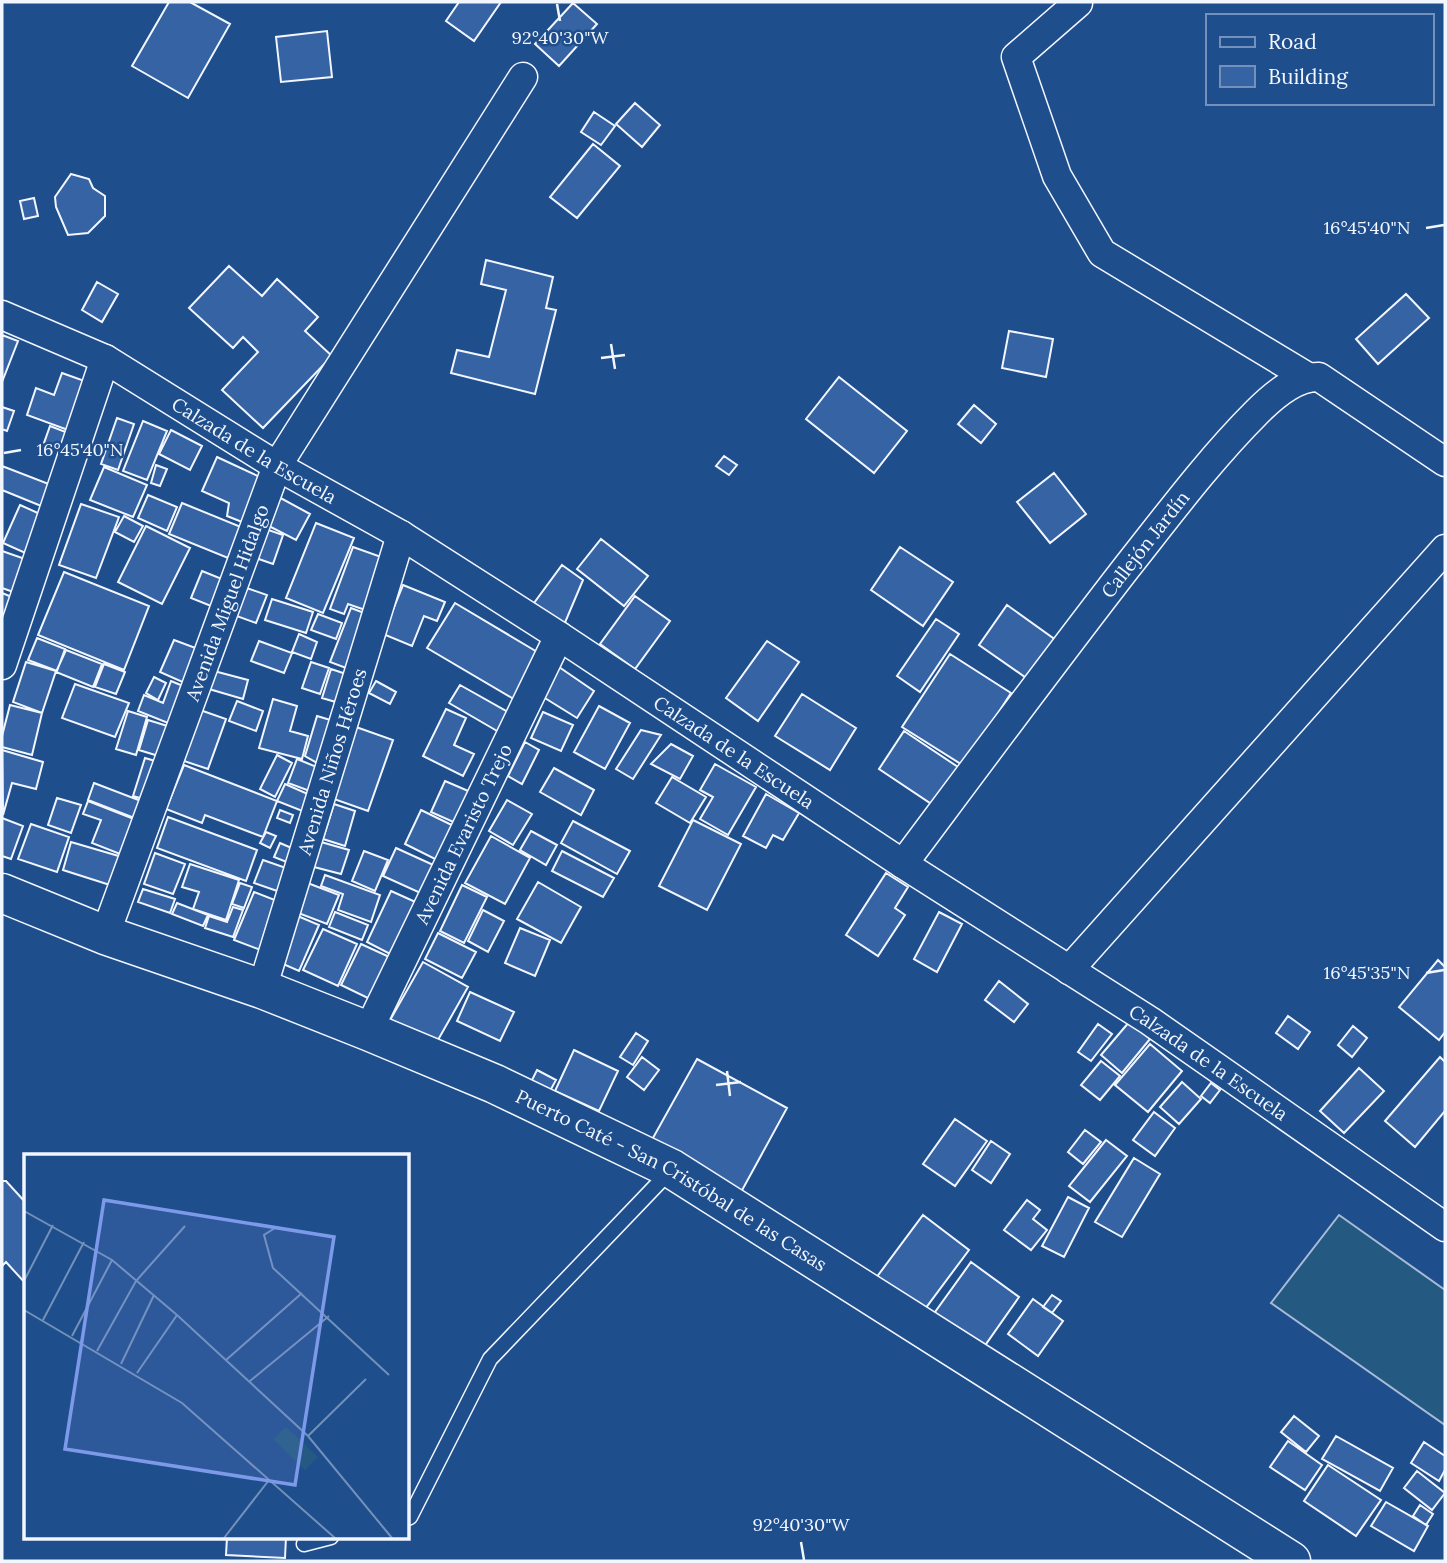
<svg xmlns="http://www.w3.org/2000/svg" width="1447" height="1563" font-family="Lora,serif">
  <rect width="100%" height="100%" fill="#1f4e8c"/>
  <!-- pitch -->
  <path fill="#245a82" stroke="#a8bbd7" stroke-width="2" d="M1339 1215 1445 1290V1425L1271 1303Z"/>
  <!-- building -->
  <path fill="#3563a3" stroke="#f2f6ff" stroke-width="2" d="M169 2H190L230 24 188 98 132 66Z
    M459 2H501L474 41 446 21Z
    M573 3 597 24 559 66 535 44Z
    M327 31 332 77 281 82 276 37Z
    M635 103 660 125 642 147 616 124Z
    M594 112 615 126 601 145 581 132Z
    M593 144 620 166 577 218 550 197Z
    M71 174 89 179 93 188 105 196V216L88 233 68 235 56 207 55 197Z
    M34 198 38 216 24 219 20 201Z
    M486 260 553 277 546 308 556 310 535 394 451 373 457 350 489 357 506 290 481 284Z
    M229 266 262 296 277 279 318 317 305 331 332 356 263 428 222 390 258 352 243 337 233 348 189 308Z
    M97 282 118 294 102 322 82 310Z
    M1406 294 1429 318 1378 364 1356 339Z
    M1009 331 1053 339 1046 377 1002 368Z
    M2 335 18 341 2 382Z
    M62 373 93 384 76 433 27 415 36 388 54 395Z
    M839 377 907 431 874 473 806 419Z
    M974 405 996 424 981 443 958 424Z
    M2 407 14 411 7 431 2 429Z
    M117 418 134 424 118 470 101 464Z
    M143 421 167 431 147 480 123 471Z
    M50 426 76 436 70 452 44 443Z
    M171 430 202 446 190 470 159 454Z
    M724 456 737 465 729 475 716 466Z
    M217 457 262 478 242 522 227 516 229 503 202 491Z
    M156 465 167 469 160 486 151 483Z
    M2 466 54 486 46 508 2 490Z
    M104 467 147 485 133 517 90 500Z
    M1054 473 1086 514 1050 543 1017 502Z
    M148 495 177 507 167 531 138 518Z
    M275 495 310 514 296 540 261 522Z
    M182 503 241 527 228 558 169 534Z
    M81 504 119 517 96 578 59 565Z
    M20 505 49 518 32 556 3 543Z
    M124 516 143 526 134 542 115 532Z
    M316 523 354 538 323 613 286 598Z
    M146 526 190 548 162 604 118 582Z
    M260 527 283 535 273 564 250 556Z
    M601 539 648 576 624 606 577 569Z
    M353 547 387 559 368 611 348 604 344 614 330 609Z
    M900 547 953 582 923 626 871 590Z
    M2 551 31 561 19 594 2 588Z
    M562 565 583 580 564 625 534 603Z
    M202 571 222 579 211 606 191 598Z
    M64 572 149 606 124 670 38 635Z
    M403 585 445 602 437 621 424 616 412 646 383 634Z
    M241 586 267 595 256 623 231 614Z
    M2 593 17 599 2 640Z
    M635 596 670 621 635 669 600 644Z
    M272 599 313 612 306 633 265 620Z
    M455 603 544 656 517 701 427 648Z
    M1007 605 1060 643 1032 682 979 645Z
    M351 608 375 617 354 671 330 662Z
    M318 614 342 623 336 639 311 630Z
    M936 619 959 634 920 692 897 676Z
    M299 634 317 642 311 659 292 652Z
    M37 638 65 649 57 671 28 660Z
    M174 640 201 650 187 684 160 672Z
    M259 641 292 653 284 673 251 661Z
    M767 641 799 662 758 721 726 698Z
    M66 650 102 664 93 687 56 672Z
    M950 654 1011 693 964 766 902 727Z
    M26 662 56 671 42 713 13 702Z
    M311 662 329 668 320 694 302 688Z
    M104 664 125 672 116 694 95 687Z
    M559 667 594 691 577 718 540 695Z
    M331 669 355 677 346 705 322 698Z
    M214 671 248 680 243 699 209 689Z
    M154 677 166 683 158 700 146 693Z
    M171 681 188 688 173 725 138 711 144 695 163 703Z
    M376 681 396 692 390 704 369 693Z
    M75 684 129 703 115 737 62 718Z
    M460 685 515 716 504 735 449 703Z
    M802 694 856 728 830 770 775 736Z
    M273 699 297 706 290 731 308 736 302 759 259 748Z
    M237 701 263 711 256 731 229 721Z
    M10 705 42 713 32 755 2 747V736Z
    M599 706 630 723 605 769 574 752Z
    M446 709 466 718 454 745 474 754 463 776 423 756Z
    M200 710 226 719 208 769 181 760Z
    M128 711 147 717 136 755 116 749Z
    M543 712 573 725 561 751 531 738Z
    M317 716 337 722 324 767 305 756Z
    M148 720 174 728 165 758 139 750Z
    M356 727 393 740 368 811 331 798Z
    M641 730 661 735 633 779 616 769Z
    M904 731 961 769 936 807 879 769Z
    M525 742 539 750 522 784 508 776Z
    M671 744 693 756 680 779 651 764Z
    M2 750 43 762 36 789 12 783 3 815Z
    M277 755 292 763 275 797 260 789Z
    M145 758 162 763 150 801 133 796Z
    M297 759 324 770 315 793 288 783Z
    M715 764 756 787 728 835 700 819 713 797 700 790Z
    M184 765 277 801 263 837 205 815 202 823 166 809Z
    M554 768 594 790 581 815 540 792Z
    M672 777 706 797 690 823 656 803Z
    M445 781 473 793 460 825 431 812Z
    M94 783 149 804 142 821 88 800Z
    M285 784 317 798 310 814 277 801Z
    M766 794 799 813 783 840 773 835 766 848 743 836Z
    M57 798 81 805 71 833 48 825Z
    M507 800 532 814 513 845 489 831Z
    M88 801 134 819 120 854 92 843 101 820 83 814Z
    M334 804 355 811 345 846 323 839Z
    M280 810 293 815 290 823 277 818Z
    M421 810 460 829 443 863 405 844Z
    M168 817 257 850 246 881 157 848Z
    M2 818 23 826 11 859 2 856Z
    M693 820 741 844 707 910 659 886Z
    M573 821 630 851 617 874 561 843Z
    M31 824 69 837 57 872 18 859Z
    M531 831 557 845 546 865 520 850Z
    M266 832 276 836 270 848 260 843Z
    M491 836 530 858 505 904 465 883Z
    M71 842 122 857 113 886 63 870Z
    M321 842 349 850 341 874 314 867Z
    M280 843 294 849 289 863 274 857Z
    M396 848 440 868 427 896 383 876Z
    M364 851 388 860 375 891 352 881Z
    M562 851 614 878 603 897 552 871Z
    M155 853 185 864 173 894 144 884Z
    M263 860 289 869 280 892 254 883Z
    M190 864 239 880 226 920 193 909 199 892 182 887Z
    M886 873 908 887 895 908 905 915 878 956 846 935Z
    M325 875 380 895 371 922 338 910 343 894 321 886Z
    M305 882 339 895 327 924 293 911Z
    M538 882 581 907 561 943 517 919Z
    M240 883 252 887 244 908 232 904Z
    M462 885 487 897 464 943 440 931Z
    M143 889 175 899 170 913 138 902Z
    M391 891 420 904 394 956 367 942Z
    M254 892 285 904 266 952 234 940Z
    M177 903 208 915 203 926 172 914Z
    M233 907 243 910 233 937 205 928 209 916 227 922Z
    M483 910 504 921 488 952 468 941Z
    M335 912 368 925 362 940 329 927Z
    M939 912 962 924 937 972 914 959Z
    M293 914 319 925 299 971 274 960Z
    M520 928 550 940 535 976 505 963Z
    M323 929 357 944 338 986 303 970Z
    M438 933 476 952 462 978 425 959Z
    M361 944 396 960 376 1002 341 985Z
    M1438 960 1445 967V1032L1439 1040 1399 1007Z
    M423 962 468 987 434 1047 389 1022Z
    M999 981 1028 1004 1014 1022 985 1000Z
    M470 992 514 1012 500 1041 457 1021Z
    M1288 1016 1310 1032 1298 1049 1276 1033Z
    M1130 1021 1150 1039 1122 1073 1101 1055Z
    M1098 1024 1112 1034 1091 1061 1078 1052Z
    M1353 1026 1367 1038 1352 1057 1338 1045Z
    M636 1033 648 1041 633 1065 620 1057Z
    M1150 1044 1182 1071 1148 1112 1115 1085Z
    M574 1050 618 1071 599 1111 555 1091Z
    M642 1057 659 1070 644 1090 627 1077Z
    M1440 1057 1445 1062V1111L1415 1147 1385 1121Z
    M697 1059 787 1108 740 1194 649 1145Z
    M1101 1061 1120 1076 1100 1100 1081 1085Z
    M1359 1068 1384 1091 1344 1133 1320 1111Z
    M537 1070 556 1080 544 1102 526 1092Z
    M1182 1082 1201 1099 1179 1124 1160 1107Z
    M1211 1083 1220 1090 1210 1103 1201 1096Z
    M1154 1112 1175 1128 1155 1156 1133 1140Z
    M955 1119 987 1141 955 1186 923 1164Z
    M1085 1130 1101 1142 1083 1164 1068 1152Z
    M1106 1140 1127 1156 1090 1202 1069 1186Z
    M991 1141 1010 1154 991 1183 972 1170Z
    M1134 1158 1160 1174 1122 1237 1095 1222Z
    M2 1181H6L26 1203V1284L6 1262 2 1266Z
    M1068 1197 1089 1208 1064 1257 1042 1246Z
    M1027 1200 1040 1210 1033 1219 1047 1230 1031 1250 1004 1230Z
    M923 1215 969 1250 922 1313 876 1278Z
    M971 1262 1019 1297 979 1354 930 1319Z
    M1052 1295 1061 1301 1052 1313 1043 1307Z
    M1033 1299 1063 1321 1038 1356 1008 1334Z
    M1294 1416 1319 1436 1306 1452 1281 1432Z
    M1336 1436 1393 1468 1380 1491 1322 1459Z
    M1288 1441 1322 1465 1305 1490 1270 1467Z
    M1424 1442 1445 1456V1470L1439 1481 1411 1463Z
    M1328 1465 1381 1500 1356 1536 1304 1501Z
    M1417 1471 1445 1493 1432 1510 1404 1488Z
    M1386 1502 1428 1526 1414 1551 1371 1526Z
    M1420 1505 1433 1514 1426 1525 1413 1516Z
    M227 1537H286L285 1558 226 1555Z"/>
  <g fill="none" stroke-linecap="round" stroke-linejoin="round">
    <defs>
      <path id="service" d="M408 1518 410 1517 490 1359 671 1170
        M304 1544 331 1537"/>
      <g id="minor">
        <path d="M1078 3 1016 57 1057 176 1102 253 1306 376"/>
        <path id="s1" d="M2 315 105 359 277 466 401 535 559 636 903 864 1150 1021 1445 1227"/>
        <path d="M2 665 105 359"/>
        <path id="s2" d="M903 864C977 765 1051 665 1127 567 1169 514 1209 460 1257 412 1273 396 1296 376 1319 377L1445 462"/>
        <path id="s3" d="M105 935 277 466 523 77"/>
        <path d="M1069 970 1445 549"/>
        <path id="s4" d="M262 989 401 535"/>
        <path id="s5" d="M368 1031 559 636"/>
      </g>
      <g id="secondary">
        <path id="s6" d="M2 893 105 935 262 989 368 1031 495 1084 672 1169 1291 1561"/>
      </g>
    </defs>
    <!-- service casing -->
    <use href="#service" stroke="#f2f6ff" stroke-width="17"/>
    <!-- minor casing -->
    <use href="#minor" stroke="#f2f6ff" stroke-width="31"/>
    <!-- secondary casing -->
    <use href="#secondary" stroke="#f2f6ff" stroke-width="41"/>
    <!-- service -->
    <use href="#service" stroke="#1f4e8c" stroke-width="14"/>
    <!-- minor -->
    <use href="#minor" stroke="#1f4e8c" stroke-width="28"/>
    <!-- secondary -->
    <use href="#secondary" stroke="#1f4e8c" stroke-width="38"/>
  </g>
  <!-- ticks -->
  <path fill="none" stroke="#f2f6ff" stroke-width="2.5" d="M557 4 560 21M1426 228 1444 225M611 344 615 369M601 358 625 355M4 453 21 450M1426 973 1444 970M727 1071 730 1096M716 1085 741 1082M801 1542 804 1560"/>
  <g text-anchor="middle" stroke-width="5" stroke-linejoin="round" paint-order="stroke">
    <!-- street labels -->
    <g font-size="19" fill="#f2f6ff" stroke="#1f4e8c">
      <text dy="7" stroke="none"><textPath href="#s1" startOffset="287">Calzada de la Escuela</textPath></text>
      <text dy="7" stroke="none"><textPath href="#s2" startOffset="401">Callejón Jardín</textPath></text>
      <text dy="7" stroke="none"><textPath href="#s3" startOffset="354">Avenida Miguel Hidalgo</textPath></text>
      <text dy="7" stroke="none"><textPath href="#s1" startOffset="854">Calzada de la Escuela</textPath></text>
      <text dy="7" stroke="none"><textPath href="#s4" startOffset="238">Avenida Niños Héroes</textPath></text>
      <text dy="7" stroke="none"><textPath href="#s5" startOffset="219">Avenida Evaristo Trejo</textPath></text>
      <text dy="7" stroke="none"><textPath href="#s1" startOffset="1421">Calzada de la Escuela</textPath></text>
      <text dy="7" stroke="none"><textPath href="#s6" startOffset="730">Puerto Caté - San Cristóbal de las Casas</textPath></text>
    </g>
  </g>
  <!-- overview -->
  <g transform="translate(24 1154)">
    <rect width="385" height="385" fill="#1f4e8c"/>
    <path d="M262 273 294 303 281 316 249 285Z" fill="#245a82"/>
    <path fill="none" stroke="#7391ba" stroke-width="2" d="M0 57 88 106 153 161 284 282 368 384M251 74 240 81 249 114 365 221M0 127 29 71M0 156 158 249 311 384M19 166 60 88M48 182 88 106M73 197 112 127 161 72M202 206 278 139M97 210 130 141M113 219 153 161M226 227 305 162M284 282 342 225M200 384 245 326"/>
    <path fill="#7d9aea" fill-opacity="0.15" stroke="#7d9aea" stroke-width="3.5" d="M80 46 310 83 271 331 41 295Z"/>
    <rect width="385" height="385" fill="none" stroke="#f2f6ff" stroke-width="3.5"/>
  </g>
  <g font-size="18" text-anchor="middle" fill="#f2f6ff" stroke="#1f4e8c" stroke-width="5" stroke-linejoin="round" paint-order="stroke">
    <text x="560" y="44">92°40'30"W</text>
    <text x="1367" y="234">16°45'40"N</text>
    <text x="80" y="456">16°45'40"N</text>
    <text x="1367" y="979">16°45'35"N</text>
    <text x="801" y="1531">92°40'30"W</text>
  </g>
  <!-- border -->
  <rect width="1447" height="1563" fill="none" stroke="#f2f6ff" stroke-width="7"/>
  <!-- legend -->
  <rect x="1206" y="14" width="228" height="91" fill="#1f4e8c" stroke="#7391ba" stroke-width="2"/>
  <rect x="1220" y="37" width="35" height="10" fill="#1f4e8c" stroke="#7391ba" stroke-width="2"/>
  <text x="1268" y="49" font-size="21" fill="#f2f6ff">Road</text>
  <rect x="1220" y="66" width="35" height="21" fill="#3563a3" stroke="#7391ba" stroke-width="2"/>
  <text x="1268" y="84" font-size="21" fill="#f2f6ff">Building</text>
</svg>
